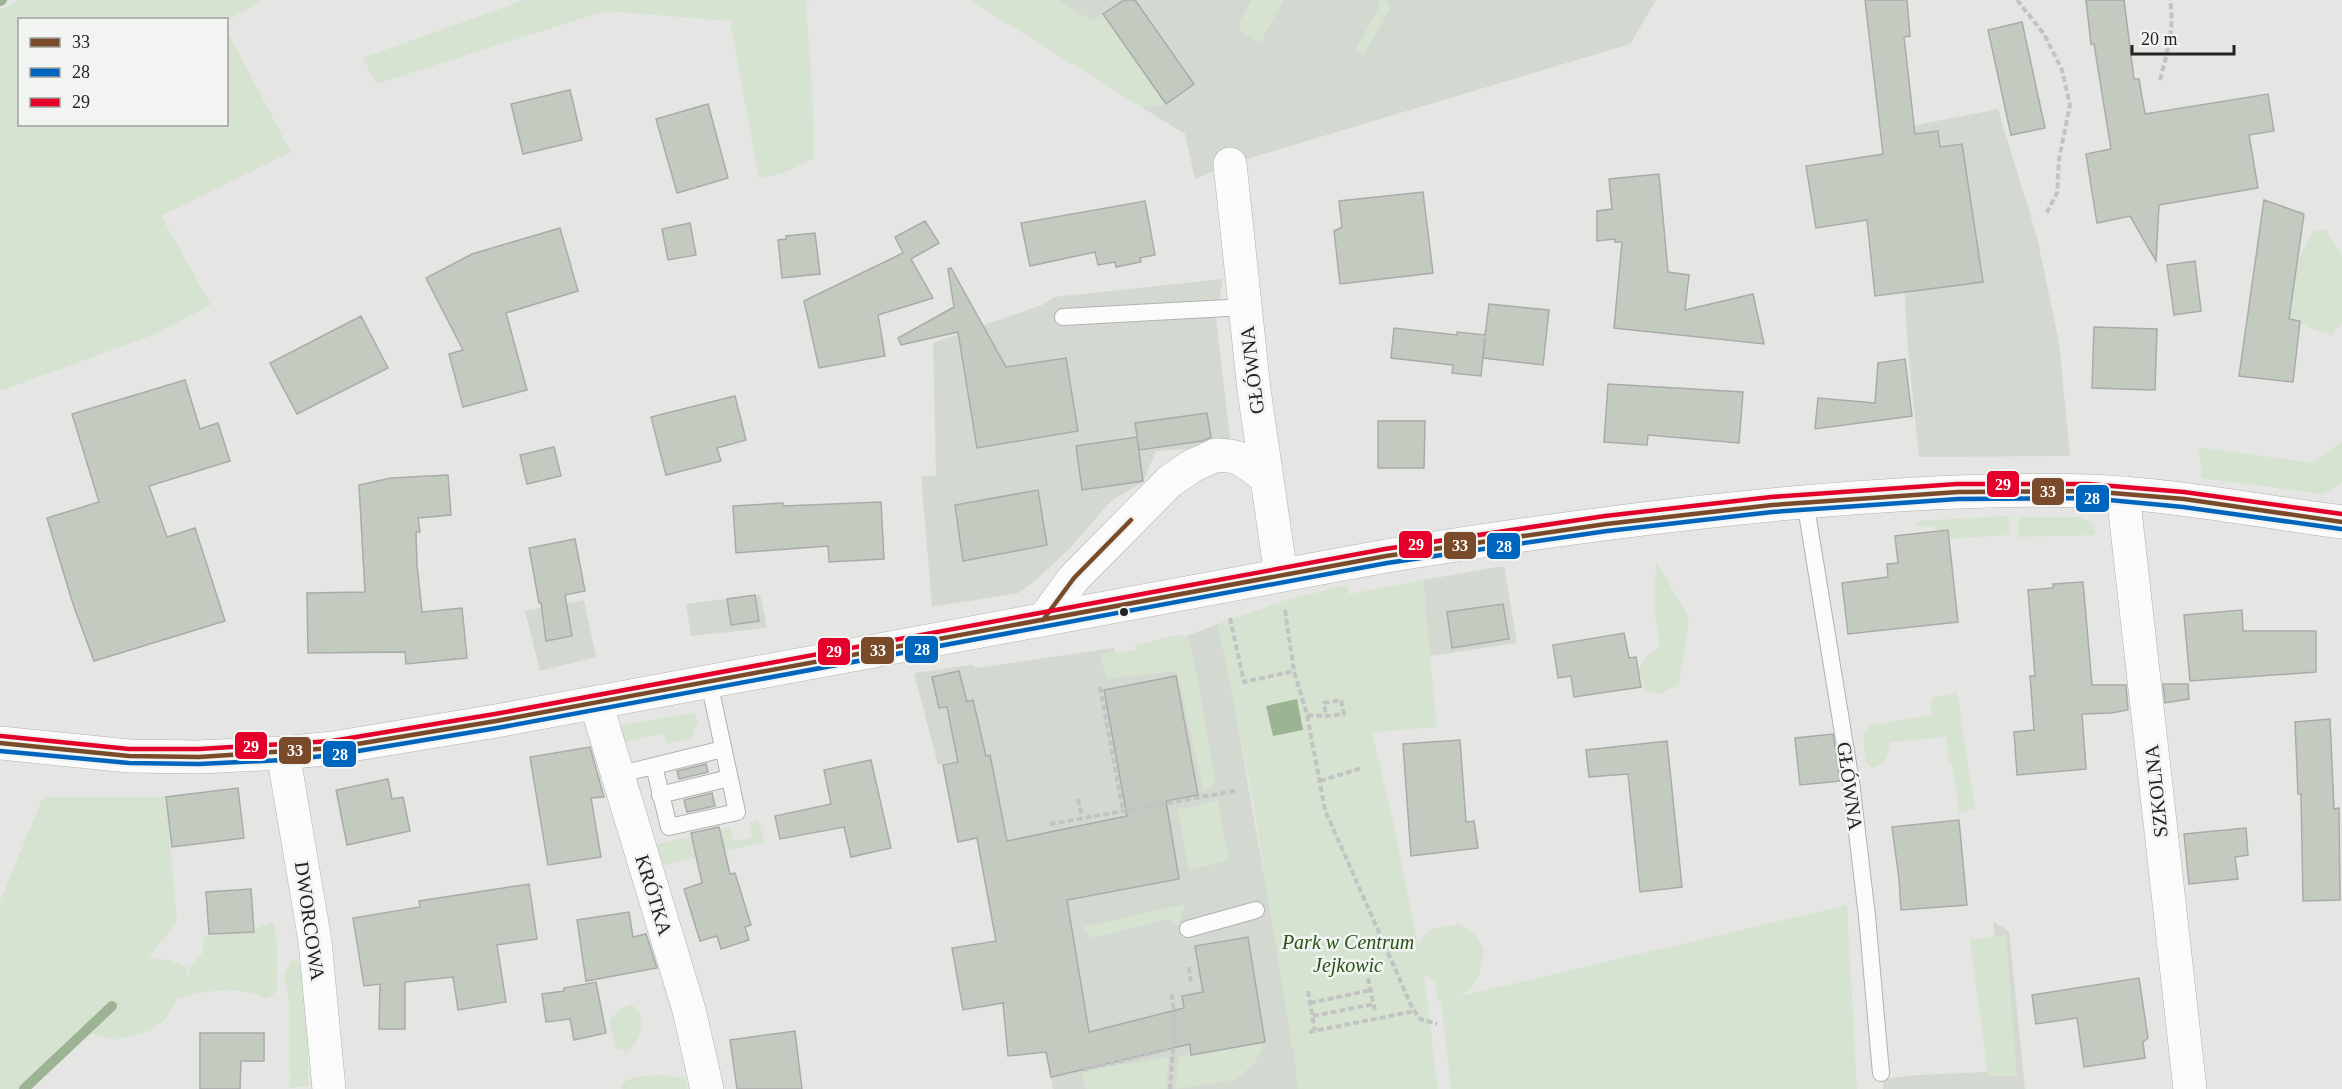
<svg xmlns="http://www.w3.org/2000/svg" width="2342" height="1089" font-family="Georgia,serif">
  <rect width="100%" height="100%" fill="#e5e6e4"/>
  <!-- built -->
  <path fill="#d3d8d1" d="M970 0H1656L1630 44 1227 165 1195 179 1185 134Z
    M1998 109 2037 237 2059 342 2070 456 1919 457 1908 351 1902 248 1886 131Z
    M1223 279 1216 318 1230 438 1204 448 1156 451 1143 482 1111 501 1070 548 1037 579 1018 593 932 607 921 476H936L933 343 1042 305 1054 297Z
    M1504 566 1517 643 1430 656 1423 580Z
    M760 594 767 628 691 636 686 604Z
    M584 600 596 657 540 671 525 611Z
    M1218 624 1232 693 1295 1053 1298 1089H1053L1026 935 990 754 938 765 914 673 972 665 977 668 1114 648 1116 654 1136 650 1135 646 1165 638 1181 635 1184 637Z
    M1993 921 2009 931 2025 1089H1883V1079L1917 1075 1988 1072V1075L2006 1029Z"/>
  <!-- green -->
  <path fill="#d6e3d1" d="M18 0H262L227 21 20 20V124H226L227 31 291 152 161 216 211 305 153 335 0 391V10Z
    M524 0H811L806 3 812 85 814 158 788 171 759 179 730 21 605 11 376 84 363 58Z
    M970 0H1059L1092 21 1103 14 1166 104 1142 107Z
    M1252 0H1284L1260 43 1241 31 1238 24Z
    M1377 0H1387L1391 7 1364 55 1355 50 1380 6Z
    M2326 229 2342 256V323L2332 335 2317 331 2289 319 2297 261 2314 231Z
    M2342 441V483L2323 494 2201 478 2202 472 2198 447 2314 463Z
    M2009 516 2010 535 1944 539 1936 527 1917 526 1916 521Z
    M2018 517H2081L2093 524 2096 535 2018 537Z
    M1656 561 1689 618 1679 685 1660 694 1646 691 1638 670 1646 656 1660 648 1654 609Z
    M1423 580 1437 727 1372 732 1395 830 1418 945 1428 930 1459 924 1475 934 1484 950C1478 977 1482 984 1457 997L1847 905 1857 1089H1451L1441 1002H1438L1435 983 1424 975 1438 1089H1298L1294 1049H1292L1252 797 1218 624 1283 601 1347 585 1349 594Z
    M1181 635 1183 638 1188 636 1196 671 1216 784 1203 790 1177 671 1106 679 1100 654 1114 651 1116 654 1136 650 1135 646Z
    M1957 692 1975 809 1959 813 1952 763H1949L1947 737 1890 742C1888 756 1888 764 1872 768L1865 761 1863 733 1869 726 1931 715 1932 698Z
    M694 713 698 722 692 733 694 738 666 744 663 733 617 744 614 726Z
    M632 794 644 802 654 845 729 827 734 841 752 837 749 823 758 820 765 842 659 866Z
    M43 797H166L177 921 149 958 170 960 186 967 189 979 190 968 203 952 204 935 254 932 260 927 274 922 277 948V991L267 999C239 985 206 990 177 999L165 1020 150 1031 114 1040 85 1032 24 1089H0V901Z
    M1218 800 1229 860 1189 871 1178 810Z
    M1185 904 1178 926 1168 919 1093 938 1082 927Z
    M2006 935 2017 1076H1988L1970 940Z
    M291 960 305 964 308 1002V1086L290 1088 289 1002 284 975Z
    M630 1004 639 1010C644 1027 640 1043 625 1054L624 1049 616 1051 609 1020 623 1008Z
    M1261 1044 1263 1049 1253 1065 1234 1080 1176 1089 1179 1056Z
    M1169 1057 1166 1089H1086L1081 1071Z
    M663 1075 684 1078 687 1089H622L621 1086C630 1074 649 1076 663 1075Z"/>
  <!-- water -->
  <path fill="#9cb394" d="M1297 699 1303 730 1273 736 1266 706Z"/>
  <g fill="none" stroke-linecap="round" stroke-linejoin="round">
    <!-- stream -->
    <path stroke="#9cb394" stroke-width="10" d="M0 1 2 0
      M24 1089 112 1006"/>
  </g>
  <!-- building -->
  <path fill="#c3cac0" stroke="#aaaba9" stroke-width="1.5" d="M1124 0H1135L1194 84 1166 104 1103 14Z
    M1865 0H1907L1910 36 1904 37 1915 134 1938 131 1940 147 1962 144 1983 282 1875 296 1867 220 1816 228 1806 166 1883 154Z
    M2086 0H2124L2134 79H2139L2145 114 2268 94 2274 131 2249 135 2258 188 2159 205 2156 261 2130 216 2097 223 2086 154 2111 149 2094 44H2091Z
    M2022 22 2045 128 2011 135 1988 30Z
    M570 90 582 140 523 154 511 104Z
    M708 104 728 178 677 193 656 119Z
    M1659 174 1668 272 1689 275 1685 310 1753 294 1764 344 1614 328 1622 242H1615V239L1597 241V211L1612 209 1609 179Z
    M1423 192 1433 273 1340 284 1334 231 1342 227 1339 201Z
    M2264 200 2304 214 2289 319 2300 321 2293 382 2239 376Z
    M1145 201 1155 255 1140 258 1141 262 1116 267 1115 262 1098 265 1095 252 1030 266 1021 223Z
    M925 221 939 243 911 259 933 298 878 315 885 356 819 368 804 301 903 253 895 237Z
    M690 223 696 255 668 260 662 229Z
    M560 228 578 291 506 313 527 390 463 407 449 354 463 350 426 278 472 254Z
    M815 233 820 274 782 278 778 240 786 239V236Z
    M2195 261 2201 311 2174 315 2167 265Z
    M951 268 1006 367 1066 358 1078 431 977 448 958 332 901 345 898 338 954 307 948 269Z
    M1489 304 1549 310 1543 365 1483 358 1485 338 1481 376 1452 373 1453 365 1391 358 1394 328 1457 335V332L1485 335Z
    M361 316 388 368 297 414 270 363Z
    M2094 327 2157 329 2155 390 2092 388Z
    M1905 359 1912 416 1815 429 1818 398 1875 403 1878 363Z
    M185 380 200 429 218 423 230 461 149 486 167 537 195 528 225 621 94 661 73 604 47 518 99 502 72 414Z
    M1608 384 1743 392 1739 443 1648 435 1647 445 1604 442Z
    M735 396 746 440 717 448 721 461 666 475 651 417Z
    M1207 413 1211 437 1202 441 1139 450 1135 423Z
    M1378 421H1425L1424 468H1378Z
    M1137 437 1143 481 1082 490 1076 446Z
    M554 447 561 476 527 484 520 455Z
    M448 475 451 515 418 518 420 532H416L417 565 422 612 462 608 467 658 406 664 405 652 308 653 307 593 365 592 359 485 391 478Z
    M1038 490 1047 545 963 561 955 505Z
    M881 502 884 559 829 562 828 546 736 553 733 506 783 503V506Z
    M1948 530 1958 622 1848 634 1842 583 1888 577 1887 564 1898 563 1895 536Z
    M575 539 585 591 565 595 572 636 546 641 541 603H539L529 548Z
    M2083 582 2092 685H2126L2128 710 2111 713 2082 714 2086 769 2017 775 2014 732 2034 730 2030 676H2035L2028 590 2053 588V584Z
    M755 595 759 621 731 625 727 599Z
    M1503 604 1509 639 1452 648 1447 612Z
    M2242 610 2243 631H2316V672L2190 681 2184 615Z
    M1624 633 1629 658 1636 657 1641 687 1574 697 1571 676 1558 678 1553 645Z
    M959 671 967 702 973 700 986 756 990 755 1007 841 1127 816 1104 690 1176 676 1198 795 1166 801 1179 879 1067 900 1089 1032 1184 1008 1182 996 1203 992 1195 946 1248 937 1265 1042 1191 1055 1190 1044 1051 1077 1046 1052 1008 1056 1003 1003 963 1010 952 948 996 941 977 838 958 842 943 765 958 762 947 707 939 708 932 677Z
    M2163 684H2188L2189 699 2165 703Z
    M2330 719 2334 809 2339 808 2340 900 2303 901 2301 794H2298L2295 722Z
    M1833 734 1840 781 1800 785 1795 738Z
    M1460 740 1466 822 1474 821 1478 848 1411 856 1403 744Z
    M1667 741 1682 887 1640 892 1628 774 1589 777 1586 750Z
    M590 747 604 797 591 798 601 857 548 865 530 757Z
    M871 760 891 848 851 857 844 827 780 839 775 816 831 804 824 770Z
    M706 764 708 772 679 779 677 771Z
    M388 779 392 799 403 797 410 831 347 845 336 790Z
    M238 788 244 838 172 847 166 797Z
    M712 793 715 806 687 812 684 800Z
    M1959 820 1967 905 1901 910 1899 879 1892 827Z
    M719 827 730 874 735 873 751 925 745 927 749 940 721 949 717 936 700 941 684 889 702 883 691 833Z
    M2246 828 2248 855 2235 857 2238 879 2189 884 2184 834Z
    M529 884 537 939 497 945 506 1002 458 1010 453 977 405 982V1029H379L380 984 364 986 353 918 420 907 419 901Z
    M251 889 254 932 209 934 206 892Z
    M629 912 633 937 646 934 657 968 586 981 577 920Z
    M2139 978 2148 1038 2143 1042 2145 1058 2084 1067 2077 1018 2036 1024 2032 995Z
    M596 982 606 1033 574 1040 570 1019 546 1022 542 994 564 991V988Z
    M795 1031 802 1089H737L730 1040Z
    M200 1033H264V1061H241L240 1089H200Z"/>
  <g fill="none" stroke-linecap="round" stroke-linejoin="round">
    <defs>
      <path id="lane" d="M1063 317 1245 307
        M1807 501 1808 519 1851 782 1867 916 1881 1073
        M654 766 669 827 737 812 709 682
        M617 775 723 749
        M660 795 729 778
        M1188 929 1256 910"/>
      <path id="street" d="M1230 164 1254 390 1281 575
        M2125 493V511L2190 1089
        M1043 620 1074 578 1170 481 1192 466 1216 455 1230 456 1241 459 1266 477
        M596 703 689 1010 707 1089
        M283 753 315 941 329 1089"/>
      <path id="secondary" d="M0 743 129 756 199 757 283 753 333 748 496 721 1386 556C1533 532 1679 512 1827 500 1914 493 2001 488 2088 491 2173 494 2258 511 2342 522"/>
    </defs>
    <!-- lane casing -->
    <use href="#lane" stroke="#b1b2b0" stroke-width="18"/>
    <!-- street casing -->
    <use href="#street" stroke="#b1b2b0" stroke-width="34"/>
    <!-- secondary casing -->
    <use href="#secondary" stroke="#b1b2b0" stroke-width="34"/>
    <!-- path -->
    <path stroke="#c3c3c3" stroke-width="4" stroke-dasharray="6 3" stroke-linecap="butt" d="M2017 0 2044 34 2062 70 2070 105 2059 159 2057 193 2046 214
      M2160 80C2167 53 2175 27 2170 0
      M1285 610 1294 671 1307 715 1325 810 1411 1005 1420 1019 1437 1024
      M1230 618 1244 682 1294 671
      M1100 687 1123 811 1235 791
      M1307 715C1320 716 1331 716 1344 714L1341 700 1324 703 1326 716
      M1320 781 1362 768
      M1078 799 1082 817
      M1050 824 1123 811
      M1189 967 1191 984
      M1368 978 1375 1011
      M1308 991 1315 1031
      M1170 996H1172L1175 1020 1170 1089
      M1310 1003 1371 990
      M1313 1016 1374 1004
      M1309 1032 1415 1011
      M1083 1070 1173 1048"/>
    <!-- lane -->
    <use href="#lane" stroke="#fbfbfb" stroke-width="16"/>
    <!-- street -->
    <use href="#street" stroke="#fbfbfb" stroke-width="33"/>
    <!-- secondary -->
    <use href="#secondary" stroke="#fbfbfb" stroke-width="33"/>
    <defs>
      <path id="bus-1" d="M1043 620 1074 578 1131 520
        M0 743 129 756 199 757 333 748 496 721 1386 556 1606 524 1772 505 1958 492 2088 491 2184 499 2342 522"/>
      <path id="bus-2" d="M0 751 129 763 199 764 283 760 334 755 497 728 1387 563 1607 531 1772 512 1958 499 2088 498 2183 507 2341 529"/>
      <path id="bus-3" d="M1 736 129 749H199L332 741 495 714 1385 549 1605 516 1771 497 1957 484H2088L2184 492 2342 514"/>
    </defs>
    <!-- bus-1 casing -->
    <use href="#bus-1" stroke="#f1f4f0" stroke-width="9"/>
    <!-- bus-2 casing -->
    <use href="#bus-2" stroke="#f1f4f0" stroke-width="9"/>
    <!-- bus-3 casing -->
    <use href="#bus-3" stroke="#f1f4f0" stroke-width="9"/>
    <!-- bus-1 -->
    <use href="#bus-1" stroke="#7a4b2a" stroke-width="4.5"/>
    <!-- bus-2 -->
    <use href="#bus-2" stroke="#0065bd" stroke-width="4.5"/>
    <!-- bus-3 -->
    <use href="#bus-3" stroke="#e4002b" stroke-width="4.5"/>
  </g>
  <!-- markers -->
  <circle fill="#242523" stroke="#f1f4f0" stroke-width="2" cx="1124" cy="612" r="5"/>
  <g text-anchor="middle" stroke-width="5" stroke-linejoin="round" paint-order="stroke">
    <!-- street labels -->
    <g font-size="20" fill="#242523" stroke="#f1f4f0">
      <text transform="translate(1252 370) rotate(-97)" y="7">GŁÓWNA</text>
      <text transform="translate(1850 786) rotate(82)" y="7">GŁÓWNA</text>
      <text transform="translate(2156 791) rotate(-96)" y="7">SZKOLNA</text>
      <text transform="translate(654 895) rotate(73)" y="7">KRÓTKA</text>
      <text transform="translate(310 921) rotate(82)" y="7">DWORCOWA</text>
    </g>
    <!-- park labels -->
    <g font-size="20" font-style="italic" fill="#275216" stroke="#f1f4f0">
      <text x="1348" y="949">Park w Centrum<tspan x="1348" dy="23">Jejkowic</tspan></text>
    </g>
  </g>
  <g stroke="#f1f4f0" stroke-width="2">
    <rect x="1986" y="470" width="34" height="28" rx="6" fill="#e4002b"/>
    <rect x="2031" y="477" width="34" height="29" rx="6" fill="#7a4b2a"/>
    <rect x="2075" y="484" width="35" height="29" rx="6" fill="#0065bd"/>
    <rect x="1398" y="530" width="35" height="29" rx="6" fill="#e4002b"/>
    <rect x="1443" y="531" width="34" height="29" rx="6" fill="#7a4b2a"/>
    <rect x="1486" y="532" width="35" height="28" rx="6" fill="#0065bd"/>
    <rect x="904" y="635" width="35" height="29" rx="6" fill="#0065bd"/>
    <rect x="860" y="636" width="35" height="29" rx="6" fill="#7a4b2a"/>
    <rect x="817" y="637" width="34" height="29" rx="6" fill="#e4002b"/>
    <rect x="234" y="731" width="34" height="29" rx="6" fill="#e4002b"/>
    <rect x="278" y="736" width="34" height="29" rx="6" fill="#7a4b2a"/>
    <rect x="322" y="740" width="35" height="28" rx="6" fill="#0065bd"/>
  </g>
  <g font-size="16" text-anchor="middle" font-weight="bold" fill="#fff">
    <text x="2003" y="490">29</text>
    <text x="2048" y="497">33</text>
    <text x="2092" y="504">28</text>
    <text x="1416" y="550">29</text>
    <text x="1460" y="551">33</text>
    <text x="1504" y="552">28</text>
    <text x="922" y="655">28</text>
    <text x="878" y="656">33</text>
    <text x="834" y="657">29</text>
    <text x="251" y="752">29</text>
    <text x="295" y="756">33</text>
    <text x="340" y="760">28</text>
  </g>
  <!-- legend -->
  <rect x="18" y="18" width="210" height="108" fill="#f1f4f0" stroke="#9fa19e" stroke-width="1.5"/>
  <rect x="30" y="38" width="30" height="9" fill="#7a4b2a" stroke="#9fa19e" stroke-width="1.5"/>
  <text x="72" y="48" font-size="18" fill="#242523">33</text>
  <rect x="30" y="68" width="30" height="9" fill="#0065bd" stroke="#9fa19e" stroke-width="1.5"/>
  <text x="72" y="78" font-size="18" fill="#242523">28</text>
  <rect x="30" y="98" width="30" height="9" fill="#e4002b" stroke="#9fa19e" stroke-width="1.5"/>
  <text x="72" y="108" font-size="18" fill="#242523">29</text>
  <!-- scale -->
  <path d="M2132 45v9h102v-9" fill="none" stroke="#242523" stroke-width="3"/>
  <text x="2141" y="45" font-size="18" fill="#242523" stroke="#f1f4f0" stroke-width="4.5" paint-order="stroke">20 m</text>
</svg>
